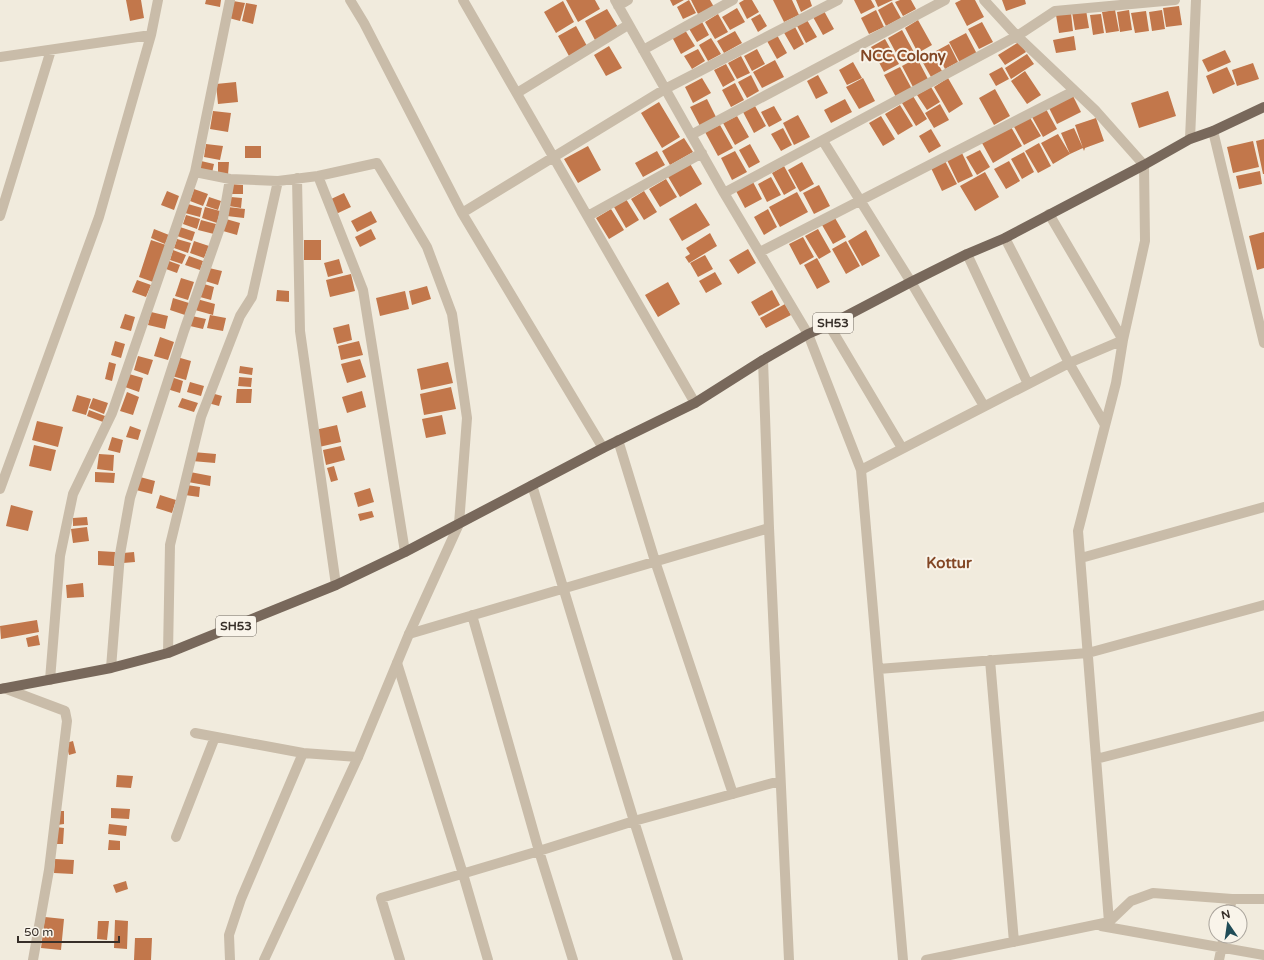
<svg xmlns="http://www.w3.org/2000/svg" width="1264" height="960" font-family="'Varela Round',sans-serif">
  <rect width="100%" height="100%" fill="#f1ebdd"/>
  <!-- building -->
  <path fill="#c2774b" d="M126 0H141L144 18 130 21Z
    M206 0H221L220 7 205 4Z
    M566 0H595L600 9 578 22Z
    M670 0H684L673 6Z
    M689 0 696 13 683 19 677 7Z
    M691 0H710L714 7 698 14Z
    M744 0H752L759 12 747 19 739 3Z
    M773 0H792L799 15 784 22Z
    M796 0H810L812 6 801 12Z
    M854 0H871L875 7 861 14Z
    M875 0H893L878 7Z
    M900 0H911L916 9 903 16 895 2Z
    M961 0H975L984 17 967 26 955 3Z
    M1002 0H1025L1026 4 1006 11Z
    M233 1 245 3 240 21 229 18Z
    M563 1 574 22 556 33 544 12Z
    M892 2 901 18 886 26 878 10Z
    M246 3 257 5 253 24 242 21Z
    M1179 6 1182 25 1166 27 1163 8Z
    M737 8 745 22 730 30 722 17Z
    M607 9 619 29 596 42 585 21Z
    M876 10 884 27 869 34 861 18Z
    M1086 10 1089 28 1075 30 1072 12Z
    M1115 10 1119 31 1106 33 1102 12Z
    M1129 10 1132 30 1120 32 1117 12Z
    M1162 10 1165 29 1152 31 1149 12Z
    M824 11 834 29 823 35 813 17Z
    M1146 11 1149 31 1135 33 1131 13Z
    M1071 13 1073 31 1059 33 1056 15Z
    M718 14 728 32 715 39 705 22Z
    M760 14 767 26 758 32 751 19Z
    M1101 14 1104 33 1093 35 1090 15Z
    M701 20 709 35 697 42 688 27Z
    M807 20 817 37 806 43 797 26Z
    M918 20 932 45 918 53 905 28Z
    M982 22 993 42 979 49 968 29Z
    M794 25 804 44 794 50 783 31Z
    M576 26 587 46 569 56 558 36Z
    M685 30 695 46 681 54 672 37Z
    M902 30 915 54 901 62 888 38Z
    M735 31 742 43 724 53 717 41Z
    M966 33 977 54 960 63 949 42Z
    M777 35 787 53 777 59 767 41Z
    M1074 36 1076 50 1056 53 1053 40Z
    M711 38 721 54 708 61 699 45Z
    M885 39 899 64 884 72 871 47Z
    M1019 42 1026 52 1005 65 998 55Z
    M949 44 958 62 945 69 936 51Z
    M609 46 622 68 606 76 594 55Z
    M698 49 705 61 692 69 684 56Z
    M757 49 765 64 752 71 744 56Z
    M1225 50 1231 62 1208 72 1202 60Z
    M1027 54 1034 64 1011 79 1005 68Z
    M933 55 942 71 931 77 922 61Z
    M741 56 750 73 737 79 728 63Z
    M917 58 928 79 913 87 902 66Z
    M775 60 784 77 762 88 753 72Z
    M853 62 862 78 847 85 839 70Z
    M1253 63 1259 79 1237 86 1232 70Z
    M726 64 735 80 723 87 714 70Z
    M900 67 912 89 896 97 884 75Z
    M1002 67 1009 79 996 86 989 74Z
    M1227 67 1235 84 1213 94 1206 76Z
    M1025 71 1041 95 1027 104 1011 81Z
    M751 75 759 91 747 98 738 82Z
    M818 75 828 93 816 99 807 81Z
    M702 78 711 93 693 103 685 87Z
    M863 78 875 101 859 109 846 87Z
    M948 78 963 104 949 113 934 87Z
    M236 82 238 102 218 104 216 84Z
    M735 83 744 100 731 107 722 90Z
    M931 87 940 102 927 110 917 95Z
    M995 89 1010 116 994 125 979 98Z
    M1168 91 1176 116 1139 128 1131 103Z
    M1072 94 1081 112 1057 124 1048 106Z
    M913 96 927 119 916 126 902 103Z
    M707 99 716 117 700 126 690 107Z
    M845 99 852 112 831 123 824 110Z
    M659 102 680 137 662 148 641 113Z
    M940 104 949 120 934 128 925 113Z
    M900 105 913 126 898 135 885 114Z
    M755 106 766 126 754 133 743 112Z
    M774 106 782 120 769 127 761 112Z
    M1046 109 1057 129 1043 137 1032 117Z
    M213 111 231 113 228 132 210 129Z
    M798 115 810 137 794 145 783 123Z
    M737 116 749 137 735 145 723 123Z
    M881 116 895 139 883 146 869 123Z
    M1029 116 1041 136 1024 145 1013 125Z
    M1096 118 1104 141 1085 148 1084 151 1075 125Z
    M720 125 733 148 718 156 705 132Z
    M1011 127 1022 146 993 163 982 143Z
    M783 128 792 145 781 151 771 134Z
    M1074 128 1083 148 1070 154 1061 133Z
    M931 129 941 146 929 153 919 136Z
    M1058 134 1070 154 1053 164 1041 143Z
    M684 138 693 152 670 165 662 151Z
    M1264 139V174H1263L1256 141Z
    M1253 141 1259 167 1233 173 1227 147Z
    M1039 143 1051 166 1038 173 1025 151Z
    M206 144 223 146 220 160 204 157Z
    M750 144 760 162 749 168 739 150Z
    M245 146H261V158H245Z
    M588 146 601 170 578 183 564 159Z
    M980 150 990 167 977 175 966 157Z
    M657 151 665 165 643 177 635 163Z
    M735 151 747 172 732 180 721 158Z
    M1024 152 1034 172 1022 179 1011 159Z
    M962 153 973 176 958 183 947 160Z
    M201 161 214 164 212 173 199 170Z
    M945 161 957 184 942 191 931 168Z
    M1009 161 1020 181 1006 189 994 169Z
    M218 162H229L228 175 218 174Z
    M689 162 702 184 680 197 667 175Z
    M802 162 814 184 800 192 788 170Z
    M784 166 796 188 784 195 772 173Z
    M1260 171 1262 184 1239 189 1236 176Z
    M985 172 999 197 975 211 960 186Z
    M771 177 781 195 767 202 758 184Z
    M666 179 677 197 660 207 649 189Z
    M753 182 762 199 745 208 736 191Z
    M230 184 243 185V194H229Z
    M819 185 830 206 814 214 803 193Z
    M194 189 208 194 203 206 190 201Z
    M167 191 179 196 174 210 161 205Z
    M644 191 657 212 644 220 631 199Z
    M797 192 808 212 780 227 769 207Z
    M344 193 351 207 336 214 329 200Z
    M209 197 221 201 218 210 206 206Z
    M231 197 242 198 241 208 229 206Z
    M626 199 639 220 626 228 614 207Z
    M696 203 710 225 682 241 669 219Z
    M188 204 202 208 200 217 185 213Z
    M205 207 220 211 217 223 202 218Z
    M228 207 245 209 244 218 227 216Z
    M611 209 624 230 609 239 596 218Z
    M768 209 777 227 764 235 754 217Z
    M371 211 377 222 357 232 351 221Z
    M186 215 200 219 197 229 183 224Z
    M835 218 846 237 833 244 822 225Z
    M226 219 240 223 237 235 223 231Z
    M201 220 216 224 214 234 198 230Z
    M180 227 195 232 192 241 177 236Z
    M154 229 169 235 165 244 151 238Z
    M371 229 376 239 360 247 355 237Z
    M818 229 831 252 819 259 805 236Z
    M866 230 880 256 862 266 848 241Z
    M1264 232V268L1257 270 1249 236Z
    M710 233 717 246 689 263 685 257 690 254 686 248Z
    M803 237 814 257 800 265 789 244Z
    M177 239 191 243 188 253 174 248Z
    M151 240 166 245 153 282 139 277Z
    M304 240H321V260H304Z
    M194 241 209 246 204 258 190 253Z
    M846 241 860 266 846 274 832 249Z
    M748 249 756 263 738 274 729 260Z
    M173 250 186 255 182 264 170 260Z
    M705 255 713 269 698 277 690 263Z
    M189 256 203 261 200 270 185 265Z
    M817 258 830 282 817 289 804 265Z
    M339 259 343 273 328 277 324 263Z
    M169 261 180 265 177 273 166 269Z
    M209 268 222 271 218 285 205 281Z
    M715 272 722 284 706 293 699 281Z
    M351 274 355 291 330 297 326 280Z
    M181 278 194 282 188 300 175 296Z
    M137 280 151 285 146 297 132 292Z
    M668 282 680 304 658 317 645 295Z
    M204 284 214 287 211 300 200 297Z
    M427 286 431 299 412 305 409 291Z
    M277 290 289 291V302L276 301Z
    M772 290 780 305 759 316 751 302Z
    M405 291 409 309 380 316 376 298Z
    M173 298 189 303 185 315 170 310Z
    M197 299 215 304 213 315 195 310Z
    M785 304 791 315 766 328 760 318Z
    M151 312 168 316 165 329 148 325Z
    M125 314 135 317 131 331 120 328Z
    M210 315 226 318 223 331 207 328Z
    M192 316 206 319 203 329 190 326Z
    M349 324 352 340 337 344 333 328Z
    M160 337 174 342 168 360 154 356Z
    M115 341 125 344 121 358 111 355Z
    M359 341 363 355 341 360 338 346Z
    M138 356 153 360 148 375 134 370Z
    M177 357 191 361 186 380 172 376Z
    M360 359 366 377 347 383 341 364Z
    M109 362 116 364 112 381 105 379Z
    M448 362 453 383 421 390 417 369Z
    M240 366 253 368 252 375 239 373Z
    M129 374 143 378 139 392 125 387Z
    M171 377 183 381 180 393 167 389Z
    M239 377 252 378 251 387 238 386Z
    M190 382 204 386 201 396 187 392Z
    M451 387 456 409 424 415 420 394Z
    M237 389H252L251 403H236Z
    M362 391 366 407 347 413 342 397Z
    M127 392 139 397 133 415 120 411Z
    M211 393 222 396 219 406 208 403Z
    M77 395 91 399 86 415 72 411Z
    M93 398 108 403 104 414 89 408Z
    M182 398 198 403 194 412 178 407Z
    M89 410 105 416 103 422 87 416Z
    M442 415 446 434 426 438 422 419Z
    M37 421 63 427 58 447 32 440Z
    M337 425 341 442 319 447 315 430Z
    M130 426 141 430 138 440 126 437Z
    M112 437 123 440 120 453 108 450Z
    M34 445 56 450 51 471 29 466Z
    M341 446 345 460 326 465 323 450Z
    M193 452 216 454 215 463 192 461Z
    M99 454 114 455 113 471 97 469Z
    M334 466 338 480 331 482 327 468Z
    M95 472 115 473 114 483 95 482Z
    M190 472 211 476 210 486 188 482Z
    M140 477 155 481 152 494 136 490Z
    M187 485 200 487 199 497 185 495Z
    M370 488 374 502 358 507 354 493Z
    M160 495 176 500 172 513 156 508Z
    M11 505 33 511 28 531 6 526Z
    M372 511 374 517 360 521 358 514Z
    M87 517 88 525 73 526V518Z
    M87 527 89 541 73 543 71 529Z
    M98 551 115 552 114 566 98 565Z
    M134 552 135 562 123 563V553Z
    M83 583 84 597 67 598 66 585Z
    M37 620 39 632 1 639 0 626Z
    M38 635 40 645 28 647 26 638Z
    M73 741 76 753 69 755 66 743Z
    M117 775 133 776 131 788 116 787Z
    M111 808 130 809 129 819 111 818Z
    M56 811H64V824L57 825Z
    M109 824 127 826 126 836 108 834Z
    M56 827 64 828 63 844H55Z
    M109 840 120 841V850H108Z
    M55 859 74 860 73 874 54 873Z
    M126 881 128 889 116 893 113 885Z
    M45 917 64 919 61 950 41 948Z
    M115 920 128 921 127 949 114 948Z
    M98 921H109L107 940 97 939Z
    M135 938H152L151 960H134Z"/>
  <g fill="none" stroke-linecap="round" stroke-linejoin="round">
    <!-- minor -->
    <path stroke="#c9bca9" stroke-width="10" d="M350 0 364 23 462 213 603 448
      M463 0 695 403
      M615 0 724 193 808 334 861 470 903 960
      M984 0 1017 36 1096 111 1144 165 1145 241 1123 340 1116 383 1078 531 1109 922
      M618 6 628 0
      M643 50 733 0
      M0 57 151 35
      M517 93 628 25
      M691 135 945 0
      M1190 139 1196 0
      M823 141 911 282 984 406
      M195 172 230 179 278 181 318 176 377 163 427 247 452 314 467 418 459 524
      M318 176 363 290 405 552
      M297 178 300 331 336 585
      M724 193 1017 36 1055 11 1175 0
      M462 213 665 89 838 0
      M0 216 51 50
      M588 216 702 153
      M1005 238 1069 363 1105 425
      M760 252 1074 91
      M967 254 1028 384
      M829 325 902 448
      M763 360 769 528 789 960
      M618 440 655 561 733 794
      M861 470 1069 363 1123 340 1049 214
      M532 485 634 821 678 960
      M0 489 99 217 151 35 158 0
      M1081 558 1264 507
      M472 615 539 851 573 960
      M409 634 769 528
      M168 653 170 545 201 417 240 316 252 297 278 181
      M990 660 1014 942
      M397 663 463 874 488 960
      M111 668 120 554 130 498 184 331 223 219 230 179
      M878 669 1088 653 1264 605
      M50 680 60 556 73 494 112 413 195 172 230 0
      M4 688 65 711 67 721 49 870 33 960
      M195 733 303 753 358 757
      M1096 759 1264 716
      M176 837 215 737
      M1229 912 1232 899
      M1101 926 1264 955
      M230 960 229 935 241 899 303 753
      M400 960 381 898 539 851 634 821 780 781
      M926 960 1109 922 1131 901 1153 893 1232 899H1264
      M1219 960 1224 936"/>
    <!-- tertiary -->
    <path stroke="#c9bca9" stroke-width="10" d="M1213 131 1264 343
      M264 960 358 757 409 634 459 524"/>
    <!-- primary -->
    <path stroke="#78685b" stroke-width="10" d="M0 689 111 668 168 653 336 585 405 552 603 448 695 403 763 360 808 334 829 325 911 282 967 254 1005 238 1144 165 1190 139 1213 131 1264 107"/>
  </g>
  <g text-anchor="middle" stroke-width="4" stroke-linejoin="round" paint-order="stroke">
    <!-- shield labels -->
    <g fill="#f9f4ea" stroke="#716a63" stroke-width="1">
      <rect x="813" y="313" width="40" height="20" rx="3"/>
      <rect x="216" y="616" width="40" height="20" rx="3"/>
    </g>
    <g font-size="12" font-weight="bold" fill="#372f29">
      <text x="833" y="327">SH53</text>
      <text x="236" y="630">SH53</text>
    </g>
    <!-- quarter labels -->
    <g font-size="15" font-weight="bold" fill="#834725" stroke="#f9f4ea">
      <text x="903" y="61">NCC Colony</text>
      <text x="949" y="568">Kottur</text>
    </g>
  </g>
  <!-- north arrow -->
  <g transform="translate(1228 924) rotate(347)"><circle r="19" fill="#f9f4ea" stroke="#aba59d"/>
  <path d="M0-3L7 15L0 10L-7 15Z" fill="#204c57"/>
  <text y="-6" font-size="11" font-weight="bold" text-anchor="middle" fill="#372f29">N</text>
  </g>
  <!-- scale -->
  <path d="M18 936v6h101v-6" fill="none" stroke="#372f29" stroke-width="2"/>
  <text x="24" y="936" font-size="12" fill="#372f29" stroke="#f9f4ea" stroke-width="3" paint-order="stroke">50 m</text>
</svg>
